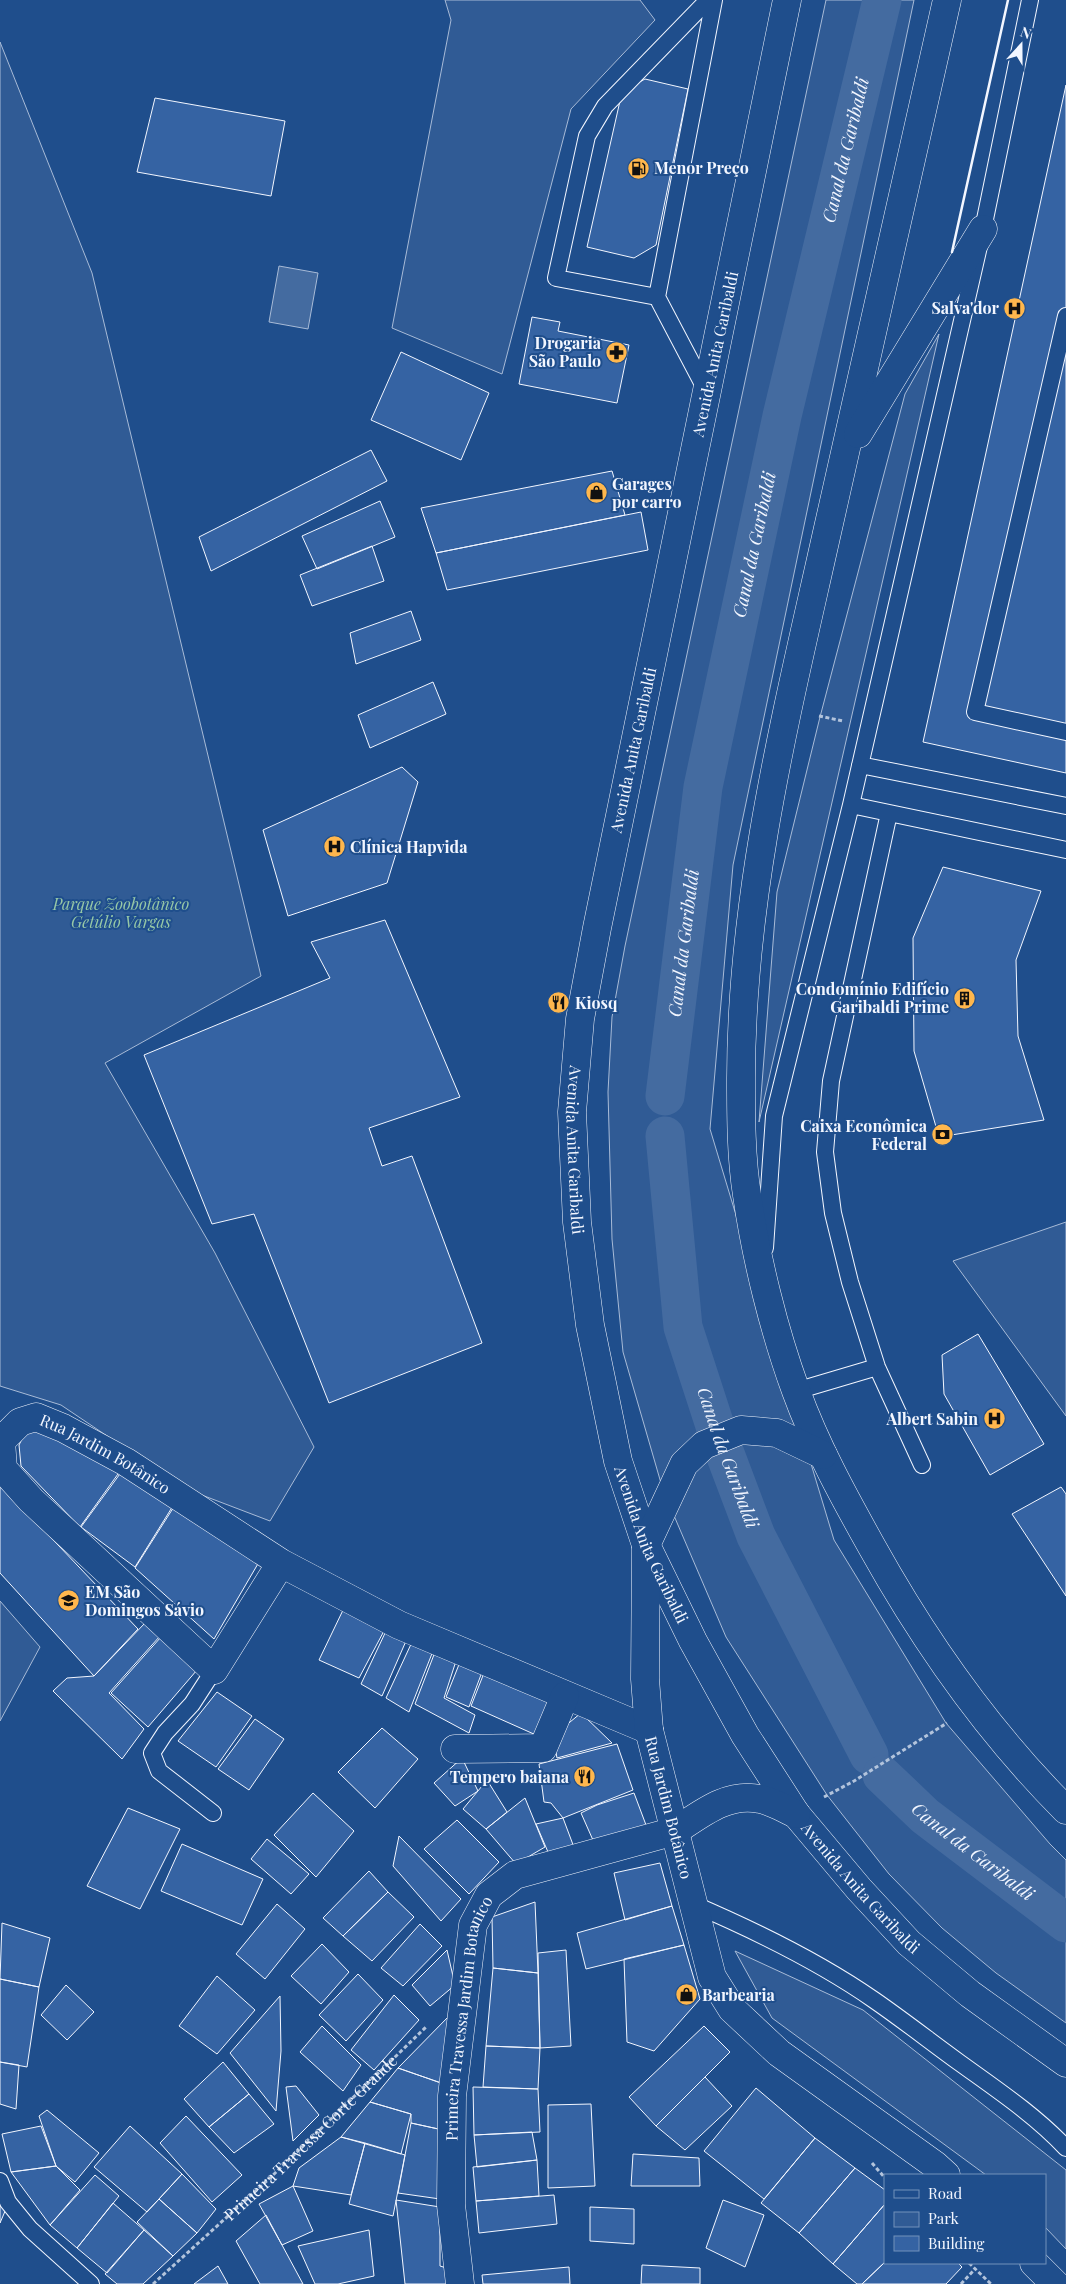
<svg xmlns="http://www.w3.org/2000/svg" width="1066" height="2284" font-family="'Playfair Display',serif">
  <rect width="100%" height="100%" fill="#1f4e8c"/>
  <!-- green -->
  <path fill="#305b95" stroke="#a8bbd7" d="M445 0H640L655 20 571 109 502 374 392 328 451 20Z
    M826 0H914L733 865 710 1129 834 1540 946 1723 1050 1844 1066 1860V2023L996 1973 942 1928 889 1874 827 1795 726 1637 663 1490 623 1352 612 1239 608 1092 612 1017 625 946Z
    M0 42 92 273 261 976 105 1063 215 1253 314 1447 270 1521 186 1489 61 1405 0 1386Z
    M939 334 759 1122 777 892 820 717 905 394Z
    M1066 1222V1416L953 1261Z
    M0 1601 40 1647 0 1721Z
    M735 1951 863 2010 1066 2170V2249L1045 2227V2175H986L772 2018Z"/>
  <!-- water -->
  <path fill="#446ba0" stroke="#a8bbd7" d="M279 266 318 273 308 329 269 322Z"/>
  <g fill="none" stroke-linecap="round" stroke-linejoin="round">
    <!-- canal -->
    <g stroke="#446ba0" stroke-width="39">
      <path id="s1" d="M665 1096 703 787 782 416 882 0"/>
      <path id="s2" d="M665 1136 683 1327 719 1438 756 1536 869 1755"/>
      <path id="s3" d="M882 1775 925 1816 1066 1923"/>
    </g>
  </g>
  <!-- building -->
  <path fill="#3563a3" stroke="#f2f6ff" d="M645 79 688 89 656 245 634 258 587 247 622 92Z
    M1066 85V773L923 742Z
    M155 98 285 121 271 196 137 172Z
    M532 317 560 322 558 331 629 345 617 403 519 384Z
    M401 352 489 393 461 460 371 420Z
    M371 450 387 481 211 571 199 537Z
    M612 471 625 515 436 553 421 508Z
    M380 501 395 537 317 569 302 536Z
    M641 512 648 550 447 590 436 553Z
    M372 546 384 581 312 606 300 575Z
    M411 611 421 640 356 664 350 633Z
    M433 682 446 714 370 748 358 715Z
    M402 767 418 782 387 883 288 916 263 830Z
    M943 867 1041 891 1016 960 1018 1036 1044 1120 939 1137 914 1051 913 938Z
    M385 920 460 1097 369 1128 382 1166 412 1156 482 1343 329 1403 254 1214 212 1224 144 1055 330 978 311 942Z
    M978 1334 1044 1444 990 1475 944 1394 942 1355Z
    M38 1428 123 1467 80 1527 21 1466 19 1445 24 1435Z
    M125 1467 176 1501 135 1567 81 1527Z
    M0 1484 138 1629 94 1676 0 1573Z
    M1061 1487 1066 1494V1596L1012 1514Z
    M177 1502 259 1562 214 1639 135 1568Z
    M344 1608 385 1629 359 1678 319 1660Z
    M146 1622 160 1636 109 1693 144 1729 122 1759 53 1691 67 1678 94 1676Z
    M386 1631 406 1641 382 1696 361 1684Z
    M161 1637 197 1670 148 1727 111 1693Z
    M412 1642 433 1651 409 1712 386 1698Z
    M435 1652 456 1661 444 1698 475 1715 469 1733 415 1704Z
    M460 1662 482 1672 469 1707 446 1697Z
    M484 1673 551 1699 536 1735 471 1706Z
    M217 1692 252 1716 216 1767 178 1741Z
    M581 1713 612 1743 557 1758 553 1736Z
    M255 1719 284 1739 249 1790 218 1769Z
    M382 1728 418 1759 375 1808 338 1772Z
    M617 1744 633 1790 563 1818 551 1803 544 1802 539 1764Z
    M462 1758 478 1791 455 1806 434 1783Z
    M487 1780 507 1812 486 1829 463 1809Z
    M313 1793 354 1831 316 1877 274 1835Z
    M634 1793 649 1833 596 1847 581 1813 597 1805Z
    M525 1798 545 1847 516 1864 486 1829Z
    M128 1808 180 1829 140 1909 87 1886Z
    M563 1818 575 1850 551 1859 536 1824Z
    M457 1820 499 1862 469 1894 424 1849Z
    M399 1836 461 1899 441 1921 393 1866Z
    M267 1839 309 1874 291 1894 251 1859Z
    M182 1844 263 1879 242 1925 161 1891Z
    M660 1863 672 1906 625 1920 614 1873Z
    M369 1871 388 1892 343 1936 323 1918Z
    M388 1892 414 1917 372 1961 343 1936Z
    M535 1902 538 1973 493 1968 492 1917Z
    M277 1904 305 1929 265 1979 236 1954Z
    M672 1906 684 1945 586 1969 577 1933Z
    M2 1923 50 1938 39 1987 0 1979Z
    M420 1924 442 1946 403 1986 381 1968Z
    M322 1944 349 1972 321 2004 291 1976Z
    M684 1945 700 1999 654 2051 627 2042 624 1959Z
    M447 1950 455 1985 430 2006 412 1985Z
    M566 1950 571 2046 540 2048 538 1953Z
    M493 1968 538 1973 540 2048 486 2046Z
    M358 1974 383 2000 346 2041 319 2015Z
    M217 1976 255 2010 217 2054 179 2026Z
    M0 1979 39 1987 27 2067 0 2062Z
    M66 1985 94 2012 67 2040 41 2015Z
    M394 1995 419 2020 374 2070 351 2050Z
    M280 1996 281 2051 276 2111 230 2053Z
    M449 2016 444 2084 398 2068Z
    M322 2026 361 2065 343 2091 300 2052Z
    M704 2026 730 2052 656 2126 629 2097Z
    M486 2046 540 2048 538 2089 483 2087Z
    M0 2062 19 2065 16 2109 0 2104Z
    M223 2062 249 2094 209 2127 184 2099Z
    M398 2068 444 2084 443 2130 411 2123V2114L370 2102Z
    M705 2077 732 2106 685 2150 656 2126Z
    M296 2086 319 2115 293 2141 286 2087Z
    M473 2087 538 2089 540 2132 474 2135Z
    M756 2088 815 2138 764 2199 704 2151Z
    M249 2094 274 2124 234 2153 209 2127Z
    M370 2102 411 2114 401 2154 341 2137Z
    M591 2104 595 2186 548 2188V2105Z
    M47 2110 99 2153 75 2182 56 2166 39 2116Z
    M186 2116 242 2175 212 2202 160 2143Z
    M411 2123 443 2130 440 2199 398 2193Z
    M41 2126 56 2166 11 2172 2 2134Z
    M130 2126 182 2174 147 2212 94 2167Z
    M532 2132 537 2160 477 2167 474 2135Z
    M341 2137 365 2143 351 2195 293 2186 299 2168Z
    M815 2138 855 2168 799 2233 761 2203Z
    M365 2143 405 2155 393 2216 349 2204Z
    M633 2154 699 2158 700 2186H631Z
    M537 2160 539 2196 476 2201 473 2167Z
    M56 2166 80 2190 50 2225 11 2172Z
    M855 2168 885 2190V2204L833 2264 799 2233Z
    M182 2174 216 2209 197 2233 159 2199Z
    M95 2175 119 2196 77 2248 50 2225Z
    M293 2186 313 2231 282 2245 259 2204Z
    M554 2195 557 2224 479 2233 476 2201Z
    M159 2199 197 2233 173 2256 137 2222Z
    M396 2200 440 2207V2266L450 2269 449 2284H405Z
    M723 2200 764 2215 745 2267 706 2248Z
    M113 2203 144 2230 107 2273 77 2248Z
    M885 2204V2262L862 2284H857L833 2264Z
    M0 2206 6 2209 0 2223Z
    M590 2207 634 2209V2244L590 2241Z
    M266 2215 282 2245 303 2284H260L236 2241Z
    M144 2230 173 2256 143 2284H117L105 2274Z
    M369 2230 374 2276 338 2284H315L298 2246Z
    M885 2262 958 2263 962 2267 946 2284H862Z
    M642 2265 700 2268V2284H641Z
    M218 2266 228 2284H194Z
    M569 2267 570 2284H483L482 2275Z"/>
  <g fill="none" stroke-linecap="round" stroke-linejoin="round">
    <defs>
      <path id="lane" d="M657 297 556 278 587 136 605 106 708 0
        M1066 316 975 712 1066 732
        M707 392 657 297 714 0
        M860 765 1066 806
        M851 805 1066 850
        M889 813 831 1081 825 1152 833 1213 850 1282 877 1367 922 1465
        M765 1248 774 1116 851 805 983 229 1030 0
        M796 1391 877 1367
        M213 1813 159 1771 152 1753 165 1733 192 1704 214 1670
        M693 1904C756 1931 818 1961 874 2000 903 2020 931 2042 960 2063 996 2089 1035 2115 1066 2148
        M0 2181 8 2202 30 2229 91 2284"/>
      <g id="street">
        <path id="s5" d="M281 1563 214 1670 31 1500 3 1469 1 1441 20 1422 36 1417 63 1428 126 1462 281 1563 399 1625 649 1730"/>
        <path d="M455 1749 543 1748 565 1696"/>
        <path id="s6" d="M460 2284 451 2205 452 2096 473 1925 489 1895 515 1875 675 1831"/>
      </g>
      <g id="secondary">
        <path id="s7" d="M649 1730 712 1977 732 2009 779 2053 935 2165 946 2175"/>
        <path d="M1034 2263 1055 2284"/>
      </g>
      <g id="primary">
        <path id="s8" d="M787 0 597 928 580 1019 572 1112 577 1222 590 1325 618 1461 646 1545 693 1641 745 1735 796 1814 859 1889 909 1943 970 1994 1066 2063"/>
        <path d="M947 0C907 179 867 358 826 537 786 716 741 894 741 1079 741 1117 741 1157 747 1195 756 1258 774 1331 796 1391 816 1446 844 1497 872 1547 926 1644 988 1732 1066 1810"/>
        <path d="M858 434 983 229"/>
        <path d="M649 1730 645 1679 646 1545 684 1464 704 1445 741 1430 777 1433 823 1455"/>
        <path d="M675 1831C701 1814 727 1792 760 1799 772 1801 784 1809 796 1814"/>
      </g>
    </defs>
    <!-- lane casing -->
    <use href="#lane" stroke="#f2f6ff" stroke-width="18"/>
    <!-- street casing -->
    <use href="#street" stroke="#f2f6ff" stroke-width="29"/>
    <!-- secondary casing -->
    <use href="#secondary" stroke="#f2f6ff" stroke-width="29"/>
    <!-- primary casing -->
    <use href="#primary" stroke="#f2f6ff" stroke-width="29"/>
    <!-- path -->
    <g stroke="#b3c4dc" stroke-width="3" stroke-dasharray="4 2.5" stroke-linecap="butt">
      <path d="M819 716 843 721"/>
      <path d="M824 1797 854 1781 947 1723"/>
      <path d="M872 2163 885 2178"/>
      <path d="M969 2263 991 2284"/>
      <path id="s4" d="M153 2284 270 2178 426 2027"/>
      <path d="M961 2284 975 2269"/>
    </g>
    <!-- lane -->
    <use href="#lane" stroke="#1f4e8c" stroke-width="16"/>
    <!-- street -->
    <use href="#street" stroke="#1f4e8c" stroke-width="28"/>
    <!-- secondary -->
    <use href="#secondary" stroke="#1f4e8c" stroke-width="28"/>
    <!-- primary -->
    <use href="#primary" stroke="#1f4e8c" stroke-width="28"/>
    <!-- wall -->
    <path stroke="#f2f6ff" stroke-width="2.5" d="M952 252 1008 0"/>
  </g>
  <!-- icons -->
  <defs>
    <symbol id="fuel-disc" viewBox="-11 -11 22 22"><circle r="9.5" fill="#ffb74d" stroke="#1f4e8c"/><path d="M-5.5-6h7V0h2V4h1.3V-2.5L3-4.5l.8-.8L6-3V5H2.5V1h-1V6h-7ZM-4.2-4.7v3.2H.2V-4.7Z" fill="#111"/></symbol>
    <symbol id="hospital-disc" viewBox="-11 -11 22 22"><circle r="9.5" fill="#ffb74d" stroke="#1f4e8c"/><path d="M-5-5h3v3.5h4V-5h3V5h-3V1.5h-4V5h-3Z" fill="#111"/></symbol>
    <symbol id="pharmacy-disc" viewBox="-11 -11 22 22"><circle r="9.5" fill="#ffb74d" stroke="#1f4e8c"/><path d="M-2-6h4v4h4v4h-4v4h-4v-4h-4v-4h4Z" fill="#111"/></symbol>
    <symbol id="shop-disc" viewBox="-11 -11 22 22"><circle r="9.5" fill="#ffb74d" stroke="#1f4e8c"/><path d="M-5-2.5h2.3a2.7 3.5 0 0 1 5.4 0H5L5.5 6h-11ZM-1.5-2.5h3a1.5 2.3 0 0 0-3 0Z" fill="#111"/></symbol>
    <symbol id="building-disc" viewBox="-11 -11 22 22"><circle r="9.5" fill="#ffb74d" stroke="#1f4e8c"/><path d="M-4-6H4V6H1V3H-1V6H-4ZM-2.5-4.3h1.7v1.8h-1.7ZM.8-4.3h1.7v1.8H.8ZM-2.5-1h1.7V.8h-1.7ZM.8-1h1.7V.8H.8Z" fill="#111"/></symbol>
    <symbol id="restaurant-disc" viewBox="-11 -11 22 22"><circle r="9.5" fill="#ffb74d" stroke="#1f4e8c"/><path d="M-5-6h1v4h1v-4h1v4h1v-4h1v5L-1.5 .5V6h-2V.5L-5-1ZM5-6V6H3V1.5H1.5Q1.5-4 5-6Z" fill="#111"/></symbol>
    <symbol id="bank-disc" viewBox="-11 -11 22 22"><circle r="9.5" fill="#ffb74d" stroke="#1f4e8c"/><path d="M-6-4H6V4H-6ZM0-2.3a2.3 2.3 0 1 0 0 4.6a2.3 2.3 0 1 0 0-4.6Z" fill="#111"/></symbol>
    <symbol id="school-disc" viewBox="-11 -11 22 22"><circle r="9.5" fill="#ffb74d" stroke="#1f4e8c"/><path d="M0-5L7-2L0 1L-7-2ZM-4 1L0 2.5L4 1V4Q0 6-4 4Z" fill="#111"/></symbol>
  </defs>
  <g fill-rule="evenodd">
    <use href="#fuel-disc" x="626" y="156" width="25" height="25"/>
    <use href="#hospital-disc" x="1002" y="296" width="25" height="25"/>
    <use href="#pharmacy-disc" x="604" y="340" width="25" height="25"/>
    <use href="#shop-disc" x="584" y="480" width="25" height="25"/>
    <use href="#hospital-disc" x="322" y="834" width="25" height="25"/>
    <use href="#building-disc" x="952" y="986" width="25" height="25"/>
    <use href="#restaurant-disc" x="546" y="990" width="25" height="25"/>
    <use href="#bank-disc" x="930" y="1122" width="25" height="25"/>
    <use href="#hospital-disc" x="982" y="1406" width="25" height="25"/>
    <use href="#school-disc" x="56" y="1588" width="25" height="25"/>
    <use href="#restaurant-disc" x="572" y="1764" width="25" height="25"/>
    <use href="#shop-disc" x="674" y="1982" width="25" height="25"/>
  </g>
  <g text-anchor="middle" stroke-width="4" stroke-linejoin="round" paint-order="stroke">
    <!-- poi labels -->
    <g font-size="16" font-weight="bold" fill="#f2f6ff" stroke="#1f4e8c" text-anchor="start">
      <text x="654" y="174">Menor Preço</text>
      <text x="999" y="314" text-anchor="end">Salva'dor</text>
      <text x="601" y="349" text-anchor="end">Drogaria<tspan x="601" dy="18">São Paulo</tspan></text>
      <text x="612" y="490">Garages<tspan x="612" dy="18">por carro</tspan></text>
      <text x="350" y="853">Clínica Hapvida</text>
      <text x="949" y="995" text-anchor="end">Condomínio Edifício<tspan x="949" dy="18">Garibaldi Prime</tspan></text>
      <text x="575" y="1009">Kiosq</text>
      <text x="927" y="1132" text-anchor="end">Caixa Econômica<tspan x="927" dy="18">Federal</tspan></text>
      <text x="978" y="1425" text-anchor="end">Albert Sabin</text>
      <text x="85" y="1598">EM São<tspan x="85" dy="18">Domingos Sávio</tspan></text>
      <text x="569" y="1783" text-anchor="end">Tempero baiana</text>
      <text x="702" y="2001">Barbearia</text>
    </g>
    <!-- street labels -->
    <g font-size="16" fill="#f2f6ff" stroke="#1f4e8c">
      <text transform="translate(715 354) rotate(-78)" y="6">Avenida Anita Garibaldi</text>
      <text transform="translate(633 750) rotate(-78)" y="6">Avenida Anita Garibaldi</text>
      <text dy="6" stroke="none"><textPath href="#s8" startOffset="1171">Avenida Anita Garibaldi</textPath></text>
      <text dy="6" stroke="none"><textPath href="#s5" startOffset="568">Rua Jardim Botânico</textPath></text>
      <text dy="6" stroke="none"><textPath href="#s8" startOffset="1576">Avenida Anita Garibaldi</textPath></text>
      <text dy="6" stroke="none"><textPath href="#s7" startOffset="80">Rua Jardim Botânico</textPath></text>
      <text dy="6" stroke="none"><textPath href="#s8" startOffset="1981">Avenida Anita Garibaldi</textPath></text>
      <text dy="6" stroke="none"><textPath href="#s6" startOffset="268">Primeira Travessa Jardim Botanico</textPath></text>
      <text dy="6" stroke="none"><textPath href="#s4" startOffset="215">Primeira Travessa Corte Grande</textPath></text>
    </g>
    <!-- park labels -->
    <g font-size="16" font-style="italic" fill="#97c8a6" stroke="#1f4e8c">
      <text x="121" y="910">Parque Zoobotânico<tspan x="121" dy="18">Getúlio Vargas</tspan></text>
    </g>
    <!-- water labels -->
    <g font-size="18" font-style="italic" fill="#f2f6ff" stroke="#1f4e8c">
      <text dy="6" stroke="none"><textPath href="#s1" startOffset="964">Canal da Garibaldi</textPath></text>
      <text dy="6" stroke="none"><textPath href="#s1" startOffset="559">Canal da Garibaldi</textPath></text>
      <text dy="6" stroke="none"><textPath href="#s1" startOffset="154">Canal da Garibaldi</textPath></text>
      <text dy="6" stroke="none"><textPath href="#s2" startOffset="330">Canal da Garibaldi</textPath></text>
      <text dy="6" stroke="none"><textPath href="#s3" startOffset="119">Canal da Garibaldi</textPath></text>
    </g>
  </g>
  <!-- legend -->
  <rect x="884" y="2174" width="162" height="90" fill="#1f4e8c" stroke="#7391ba"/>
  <rect x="894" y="2190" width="25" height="8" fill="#1f4e8c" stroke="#7391ba"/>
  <text x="928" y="2199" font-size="15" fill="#f2f6ff">Road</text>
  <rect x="894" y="2212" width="25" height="15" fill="#305b95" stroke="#7391ba"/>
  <text x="928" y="2224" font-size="15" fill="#f2f6ff">Park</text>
  <rect x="894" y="2236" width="25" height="15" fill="#3563a3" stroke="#7391ba"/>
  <text x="928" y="2249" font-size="15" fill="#f2f6ff">Building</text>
  <!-- north arrow -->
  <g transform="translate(1021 45) rotate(21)" stroke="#1f4e8c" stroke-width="4" paint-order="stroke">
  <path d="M0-4L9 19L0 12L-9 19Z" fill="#f2f6ff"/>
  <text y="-8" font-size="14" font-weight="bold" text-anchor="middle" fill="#f2f6ff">N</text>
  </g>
</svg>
